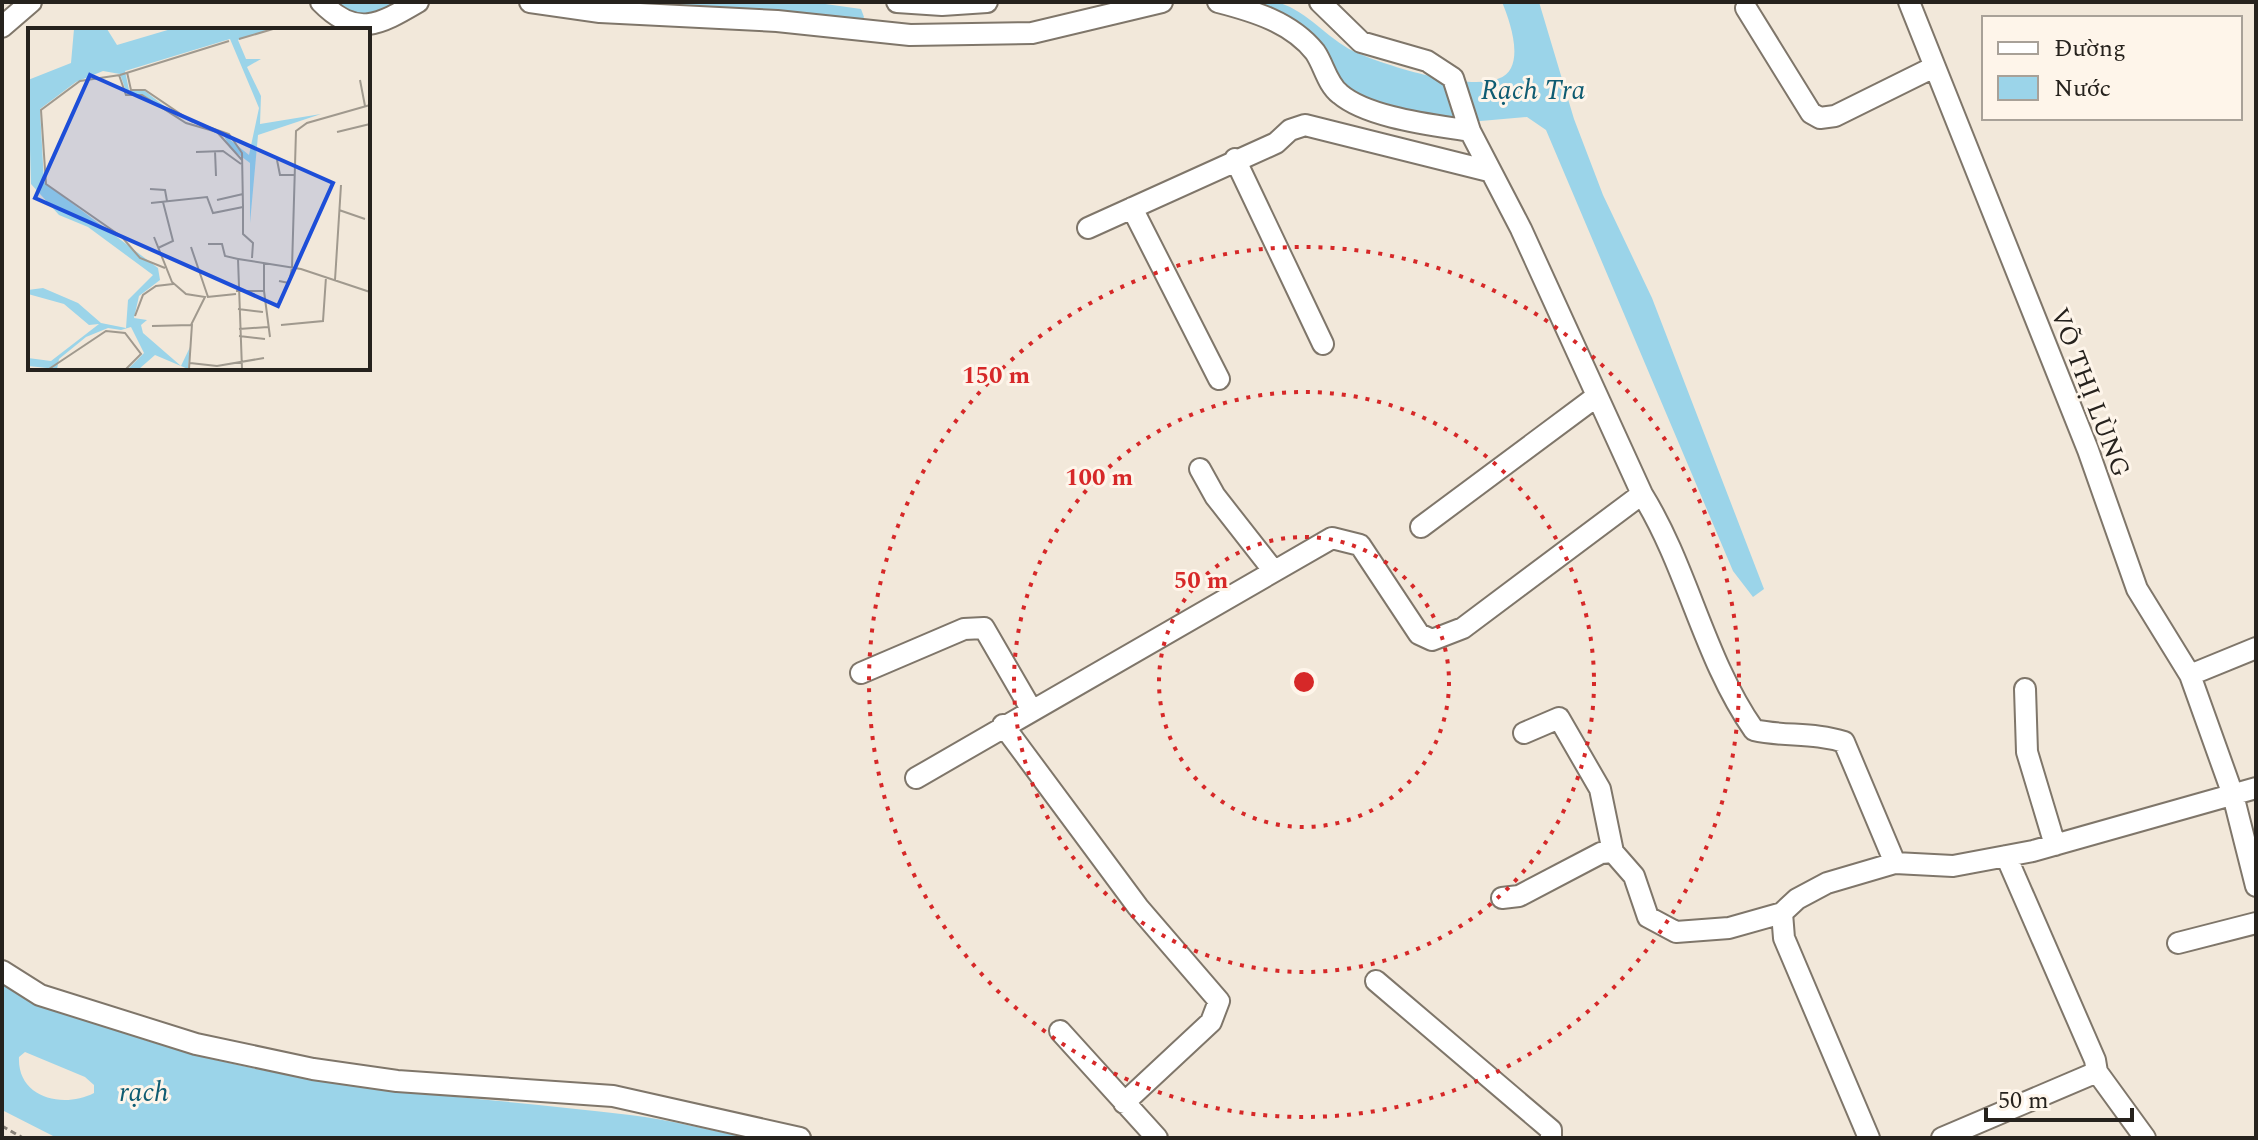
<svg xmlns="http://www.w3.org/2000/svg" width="2258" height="1140" font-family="Spectral,serif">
  <rect width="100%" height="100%" fill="#f2e8da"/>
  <!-- water -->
  <path fill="#9bd4e9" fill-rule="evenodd" d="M333 2H403C376 15 358 22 333 2Z
    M563 2H811L861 9 864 17 861 23Z
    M1243 2C1255 2 1270 0 1280 3 1308 12 1327 38 1353 51 1378 63 1495 103 1511 68 1520 50 1509 19 1502 2H1539L1574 119 1603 195 1652 298 1764 589 1753 597 1733 571 1546 130 1527 117 1458 123 1372 101 1348 88Z
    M2 977C198 1090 413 1088 630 1115 670 1120 709 1130 749 1138H57L2 1110ZM25 1052 85 1077 94 1085V1093C63 1109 17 1098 19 1057Z"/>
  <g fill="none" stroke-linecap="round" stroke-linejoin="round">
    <defs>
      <path id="minor" d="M321 2C356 38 379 25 418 2
        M530 2 600 12 777 21 910 35 1032 33 1162 2
        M897 2 942 5 987 2
        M1218 2C1253 11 1291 22 1315 52 1324 65 1327 84 1340 94 1368 118 1434 125 1470 131
        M1320 2 1361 42 1427 61 1453 78 1470 131 1521 229 1642 494
        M1909 2 2088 450 2137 589 2190 675 2233 795 2256 886
        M1746 8 1811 113 1820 118 1835 116 1934 67
        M2 27 31 2
        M1235 159 1323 344
        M1132 208 1219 379
        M1088 228 1276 143 1290 130 1305 125 1489 171
        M1200 469 1215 496 1273 570
        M1421 527 1597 396
        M861 673 964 629 984 628 1031 709
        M2190 675 2256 648
        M2025 689 2027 752 2055 845
        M1003 725 1138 907 1219 1001 1211 1022 1124 1103
        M1524 733 1559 718 1600 789 1613 852
        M916 778 1332 538 1360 545 1419 634 1432 640 1463 628 1642 494C1688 568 1704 659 1754 730 1784 737 1814 732 1844 742L1895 863
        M1502 898 1519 896 1601 853 1613 852 1634 876 1648 917 1676 932 1729 928 1782 913
        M2178 943 2256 923
        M2 971 40 995 196 1044 313 1069 397 1081 613 1096 800 1138
        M1376 981 1551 1130V1138
        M1060 1031 1157 1138
        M2097 1072 2145 1138
        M1869 1138 1784 938 1782 913 1797 899 1827 883 1895 863 1953 866 2033 851 2256 788
        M1942 1138 2097 1072 2095 1060 2006 856"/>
    </defs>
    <!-- minor casing -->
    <use href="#minor" stroke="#7f766a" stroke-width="24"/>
    <!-- path -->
    <path stroke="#878077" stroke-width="3" stroke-dasharray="6 4" stroke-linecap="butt" d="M2 1126 23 1138"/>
    <!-- minor -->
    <use href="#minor" stroke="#fff" stroke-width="20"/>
  </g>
  <!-- distance rings -->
  <g fill="none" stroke="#d62828" stroke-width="4" stroke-dasharray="4 8">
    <circle cx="1304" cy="682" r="145"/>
    <circle cx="1304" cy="682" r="290"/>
    <circle cx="1304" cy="682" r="435"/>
  </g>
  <g text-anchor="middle" stroke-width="6" stroke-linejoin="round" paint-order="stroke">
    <!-- street labels -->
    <g font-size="26" fill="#26221d" stroke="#fef5ea">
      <text transform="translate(2091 392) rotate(69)" y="9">VÕ THỊ LÙNG</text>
    </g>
    <!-- water labels -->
    <g font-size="28" font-style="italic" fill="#0f5c72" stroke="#fef5ea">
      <text x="1533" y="99">Rạch Tra</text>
      <text x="144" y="1101">rạch</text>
    </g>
  </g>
  <!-- overview -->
  <g transform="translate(28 28)">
    <rect width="342" height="342" fill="#f2e8da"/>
    <path d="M46 1H79L89 17 143 1H242L210 12 218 31H233L219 39 233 68 232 96 293 86 230 107 222 195V135L202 120 195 106 221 127 231 80 202 11 97 43 101 62 117 63 153 91 115 67 99 66 92 46 75 43 48 54 12 81 16 154 130 240 132 252 111 268 106 290 119 292 113 297 115 305 153 338 162 319 160 341 127 327 111 341H100L116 325 103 299 93 302 80 300 58 309 31 331 29 341 0 338V330L23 333 71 296 61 297 36 276 0 266V262L15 260 50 275 73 295 98 300 100 272 125 247 60 199 31 187 3 156 0 52 43 35Z" fill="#9bd4e9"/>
    <path fill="none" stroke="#a0998e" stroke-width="2" d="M211 11 245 1M99 44 103 62H117L163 93 201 106 214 125 215 179M91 47 98 67H114L158 95 189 104 214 132M332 52 337 78M309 104 342 96M187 123 188 148M168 124 195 123 213 136M249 132 252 147H267M122 161 137 162 139 173M189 172 215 166M123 175 179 169 185 185 215 179V206L225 215 224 230M311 182 337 191M180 216H194L197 228 210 231M163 219 180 269M130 220 145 213 135 174M137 240 112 230 94 209 18 156 13 82 52 53 92 47 201 13M307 252 313 157M251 253 261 255 264 240 268 103 279 95 342 77M208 263H236V235M236 263 242 309M179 269 208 266M210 281 235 284M107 288 115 267 128 258 145 256M253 297 295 293 298 249M124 298 163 297 177 269 158 266 144 254 126 209M211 301 240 299M211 308 237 311M162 335 189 338 236 330M21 341 78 303 97 305 113 326 98 341M161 341 164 296M214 341 210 231 273 241 342 264"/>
    <path fill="#1d4ed8" fill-opacity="0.15" stroke="#1d4ed8" stroke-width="4" d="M62 47 305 155 250 278 7 170Z"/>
    <rect width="342" height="342" fill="none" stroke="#26221d" stroke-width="4"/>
  </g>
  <circle cx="1304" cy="682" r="12" fill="#d62828" stroke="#fef5ea" stroke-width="4"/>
  <g font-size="24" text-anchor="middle" font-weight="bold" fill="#d62828" stroke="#fef5ea" stroke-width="6" stroke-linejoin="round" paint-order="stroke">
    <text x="996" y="383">150 m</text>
    <text x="1099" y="485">100 m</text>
    <text x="1201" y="588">50 m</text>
  </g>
  <!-- border -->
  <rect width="2258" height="1140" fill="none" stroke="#26221d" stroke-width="8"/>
  <!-- legend -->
  <rect x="1982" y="16" width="260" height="104" fill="#fef5ea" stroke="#a8a198" stroke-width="2"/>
  <rect x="1998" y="42" width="40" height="12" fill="#ffffff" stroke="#a8a198" stroke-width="2"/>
  <text x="2054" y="56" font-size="24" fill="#26221d">Đường</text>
  <rect x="1998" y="76" width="40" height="24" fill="#9bd4e9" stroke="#a8a198" stroke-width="2"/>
  <text x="2054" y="96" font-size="24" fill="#26221d">Nước</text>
  <!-- scale -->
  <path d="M1986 1108v12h146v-12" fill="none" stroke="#26221d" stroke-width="4"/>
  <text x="1998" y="1108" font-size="24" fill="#26221d" stroke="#fef5ea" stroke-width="6" paint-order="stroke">50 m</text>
</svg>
